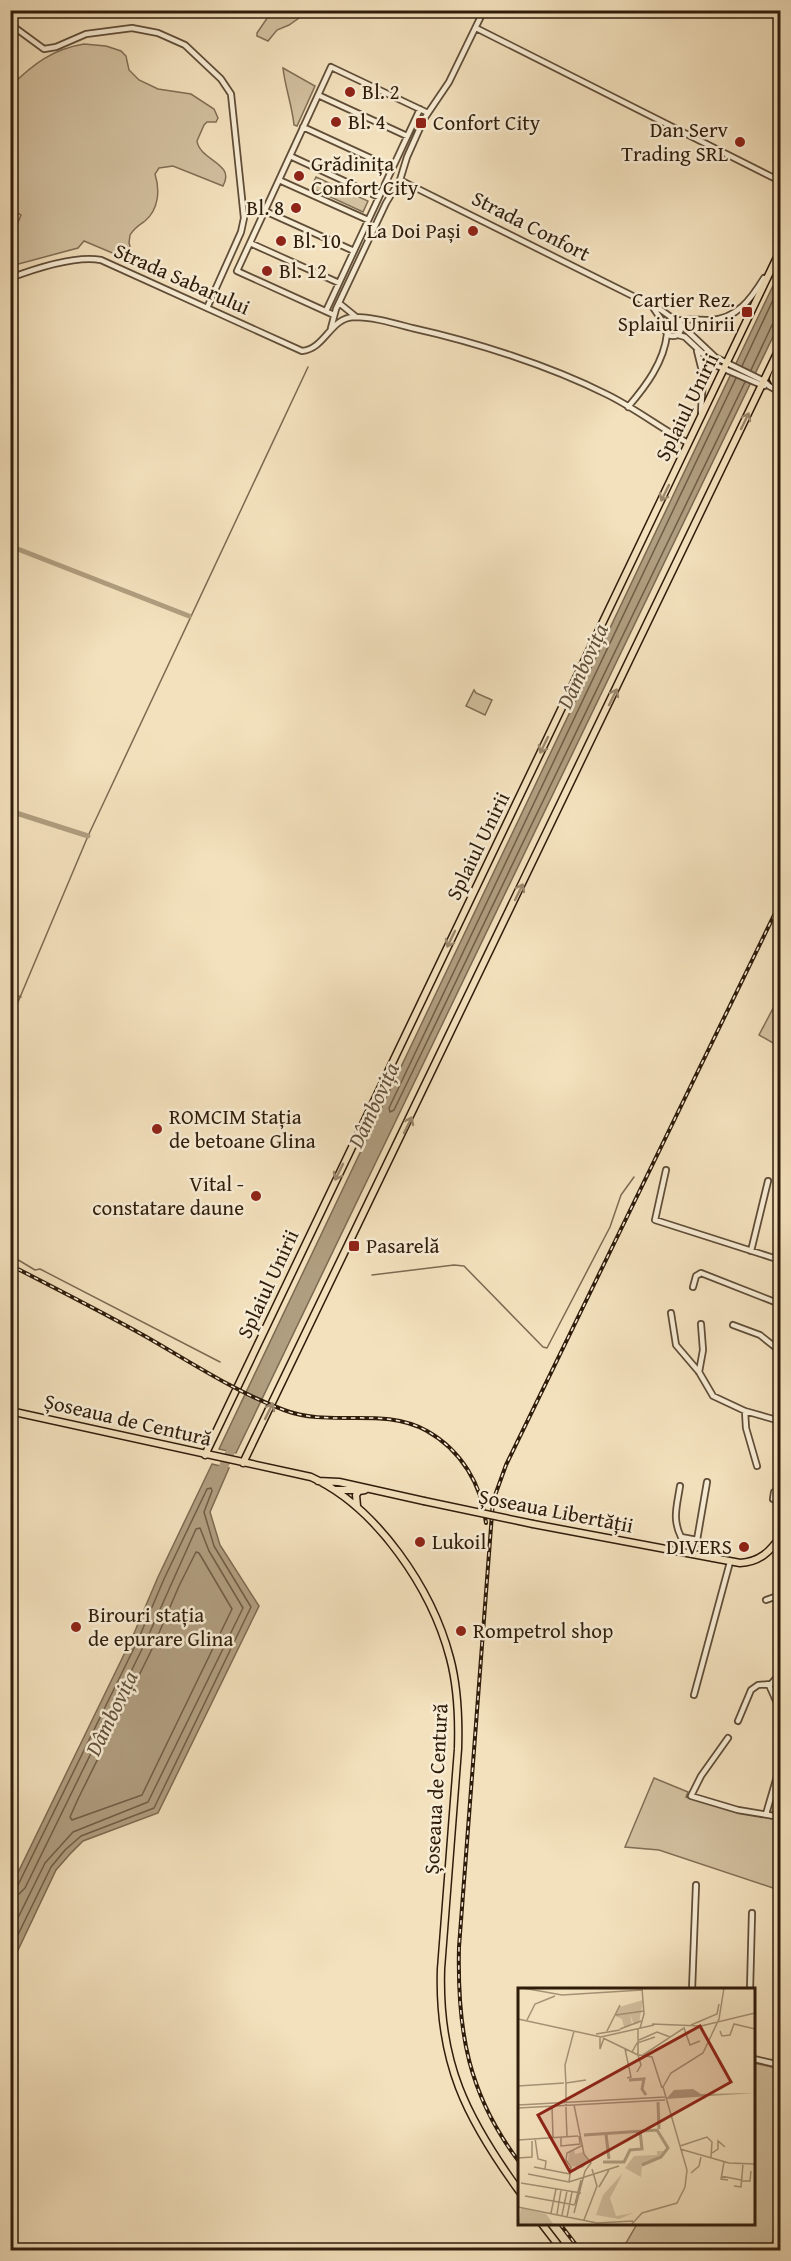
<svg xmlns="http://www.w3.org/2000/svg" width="791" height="2261" font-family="'Gentium Book Plus',serif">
  <rect width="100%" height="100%" fill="#f3e1bd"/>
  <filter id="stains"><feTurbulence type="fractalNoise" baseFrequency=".00333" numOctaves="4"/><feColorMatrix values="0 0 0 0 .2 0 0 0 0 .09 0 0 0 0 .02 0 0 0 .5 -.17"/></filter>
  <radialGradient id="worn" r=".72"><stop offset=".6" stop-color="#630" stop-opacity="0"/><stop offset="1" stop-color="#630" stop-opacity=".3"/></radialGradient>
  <!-- green -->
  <path fill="#d2c09f" stroke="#806e55" stroke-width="1.5" d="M272 11V10L309 11 289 25 277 30 268 41 257 36V33Z
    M84 44 106 46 121 51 126 56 129 70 139 80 158 89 191 94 214 109 218 118 216 122H207L204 125 197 141C200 161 236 163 223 186L173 166 159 168 155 174C160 190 159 209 145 221 139 225 134 228 130 235L129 243 133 256 129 260 84 241 78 248 11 266V239L21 215 11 209V86C33 64 53 49 84 44Z
    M283 68 315 86 297 126 294 125C292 105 285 87 283 68Z
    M316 177 368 201 363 212 311 188Z
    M474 690 476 693 492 700 485 715 466 706Z
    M780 995V1047L759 1035Z
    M780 1770V1813L768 1811Z
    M654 1778 688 1792 686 1797 738 1813 780 1819V1877L776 1889 659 1850 625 1847Z
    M754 2063 780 2069V2226L768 2250H622L637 2224H754Z"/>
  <!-- water -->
  <path fill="#b09e80" stroke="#7c6a51" stroke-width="1.5" d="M780 271V322L236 1453 219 1449Z
    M212 1464 229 1468 210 1512 220 1545 259 1606 158 1813 83 1841 70 1854 56 1870 11 1965V1887L132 1638 158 1577Z"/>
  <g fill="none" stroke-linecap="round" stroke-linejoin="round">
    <!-- shore -->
    <path stroke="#705d46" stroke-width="1.5" d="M742 366 780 285
      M751 370 772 325 780 321
      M736 378 389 1108 390 1112 394 1110 745 382
      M196 1552 199 1553 232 1609 142 1795 72 1820 70 1817 78 1799 153 1647 179 1586Z
      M10 1888 18 1885 138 1640 164 1579 207 1489 211 1488 212 1491 204 1512 214 1546 251 1607 154 1808 81 1836 65 1850 51 1867 10 1951
      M10 1896 19 1894 25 1888 145 1643 196 1529 200 1528 209 1551 243 1608 148 1802 73 1832 45 1863 10 1934"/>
    <!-- stream -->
    <path stroke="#7c6a51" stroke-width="1.5" d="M10 993 21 997
      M10 1021 88 836 308 367
      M10 1255 35 1270 40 1269 220 1362
      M372 1275 454 1265 464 1266 543 1347 547 1348 610 1227 621 1195 634 1177"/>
    <!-- canal -->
    <path stroke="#b09e80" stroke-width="5" d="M10 546 189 616
      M10 811 88 836"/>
    <!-- river -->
    <path stroke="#b09e80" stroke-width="9" d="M219 1476 235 1442"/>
    <defs>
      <path id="minor" d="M10 24 44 49 56 47 86 34 132 28 158 33 185 45 221 79 231 94 244 218 241 232 207 308
        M476 28 780 181
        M318 95 407 136
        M303 127 392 168
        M290 156 379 197
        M279 180 368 220
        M400 180 661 310 675 320
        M265 211 354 251
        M250 243 339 283
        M10 278C34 269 76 255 101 260L302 351C325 349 330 318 354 317 373 317 393 323 412 328 475 342 548 365 606 394 635 408 660 428 688 443
        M339 303 355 316
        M654 309 665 325
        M326 311 420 109
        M334 315 237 271 331 67 428 113
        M665 328a8 8 0 1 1 16 0a8 8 0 1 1-16 0Z
        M676 321C687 318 699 320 710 320 737 319 751 299 764 278
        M679 323 715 357 764 381 769 386 780 392
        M331 328 336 309 386 203 400 180 407 157 424 119 449 82 484 10
        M678 335 685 337 715 365 764 386
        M697 351 703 375 701 413
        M628 407C646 386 664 362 667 334
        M666 1170 655 1220 780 1260
        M751 1251 768 1181
        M693 1287 696 1276 701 1273 780 1304
        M671 1313 676 1345 699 1372 713 1396 745 1411 780 1421
        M733 1325 760 1335 780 1351
        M699 1372 703 1350 701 1324
        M745 1411 746 1428 757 1466
        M680 1486C677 1506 672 1519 681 1537L697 1540 704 1547 712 1558
        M773 1499 774 1492 780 1490
        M697 1540 707 1482
        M766 1600 780 1595
        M769 1685 777 1703
        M694 1695 730 1562
        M738 1721 751 1690 758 1685 771 1684 780 1674
        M728 1738 701 1776 691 1796 738 1810 780 1817
        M766 1814 780 1766
        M692 1990 696 1885
        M750 1990 752 1913
        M754 2059 780 2065
        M777 2064 780 1914"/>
      <path id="major" d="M779 391 773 379 780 358
        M10 1411 311 1477C377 1507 432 1589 450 1658 458 1688 459 1718 458 1749L441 1969C438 2062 466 2118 520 2192
        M205 1455 780 251
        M243 1463 780 347
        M318 1481 339 1482 424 1501
        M335 1490H361
        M357 1506 356 1495 359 1491 365 1490
        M533 1524 740 1563C759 1562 770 1552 780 1537
        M542 2224 562 2250"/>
    </defs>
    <!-- minor casing -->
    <use href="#minor" stroke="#604d38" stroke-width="8"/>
    <!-- major casing -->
    <use href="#major" stroke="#2f1c0b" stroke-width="9"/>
    <!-- minor -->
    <use href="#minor" stroke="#f7ecd4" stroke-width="4.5"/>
    <!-- major -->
    <use href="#major" stroke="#f3e1bd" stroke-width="6"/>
    <defs>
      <path id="rail" d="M10 1265C55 1288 100 1311 143 1335 189 1361 235 1392 284 1410 331 1428 382 1406 427 1431 461 1450 482 1485 486 1523
        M520 2163C468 2095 457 2031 459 1947L493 1501 506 1465 780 903
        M560 2224 580 2250"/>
    </defs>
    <!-- rail casing -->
    <use href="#rail" stroke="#2f1c0b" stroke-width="4"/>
    <!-- rail -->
    <use href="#rail" stroke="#f7ecd4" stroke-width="1.5" stroke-dasharray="4.5" stroke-linecap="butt"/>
    <defs>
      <path id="major-bridge" d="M424 1501 533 1524"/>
    </defs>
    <!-- major-bridge casing -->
    <use href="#major-bridge" stroke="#2f1c0b" stroke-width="9" stroke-linecap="butt"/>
    <!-- major-bridge -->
    <use href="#major-bridge" stroke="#f3e1bd" stroke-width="6"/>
  </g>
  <!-- one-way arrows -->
  <defs><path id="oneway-shaft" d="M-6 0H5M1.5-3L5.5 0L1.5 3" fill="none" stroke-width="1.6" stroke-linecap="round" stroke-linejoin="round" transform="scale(1.5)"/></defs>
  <g stroke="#9b886d">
    <use href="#oneway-shaft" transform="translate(745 421) rotate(-64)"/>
    <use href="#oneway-shaft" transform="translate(665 493) rotate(116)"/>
    <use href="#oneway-shaft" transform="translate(613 697) rotate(-64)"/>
    <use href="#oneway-shaft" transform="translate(544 745) rotate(116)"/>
    <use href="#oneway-shaft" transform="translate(519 892) rotate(-64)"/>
    <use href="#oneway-shaft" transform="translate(451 939) rotate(116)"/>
    <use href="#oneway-shaft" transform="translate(408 1125) rotate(-64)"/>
    <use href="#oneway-shaft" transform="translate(339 1172) rotate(116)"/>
    <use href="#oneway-shaft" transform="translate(269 1411) rotate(-64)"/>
  </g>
  <!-- markers -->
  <g fill="#8f2418" stroke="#f7ecd4" stroke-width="2">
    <circle cx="350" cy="92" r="6"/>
    <circle cx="336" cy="122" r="6"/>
    <rect x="415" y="117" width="12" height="12" rx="3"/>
    <circle cx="740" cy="142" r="6"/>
    <circle cx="299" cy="176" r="6"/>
    <circle cx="296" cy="208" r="6"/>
    <circle cx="473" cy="231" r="6"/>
    <circle cx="281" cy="241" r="6"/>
    <circle cx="267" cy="271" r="6"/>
    <rect x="741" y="306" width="12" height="12" rx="3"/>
    <circle cx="157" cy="1129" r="6"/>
    <circle cx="256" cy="1196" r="6"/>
    <rect x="348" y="1240" width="12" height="12" rx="3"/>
    <circle cx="420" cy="1542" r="6"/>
    <circle cx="744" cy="1547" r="6"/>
    <circle cx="76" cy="1627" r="6"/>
    <circle cx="461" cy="1631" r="6"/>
  </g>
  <g text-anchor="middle" stroke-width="5" stroke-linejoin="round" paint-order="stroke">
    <!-- poi labels -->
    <g font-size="21" fill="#2f1c0b" stroke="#f7ecd4" text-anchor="start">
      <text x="362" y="99">Bl. 2</text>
      <text x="348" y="129">Bl. 4</text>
      <text x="433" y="130">Confort City</text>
      <text x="728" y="137" text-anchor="end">Dan Serv<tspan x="728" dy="24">Trading SRL</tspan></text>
      <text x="311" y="171">Grădinița<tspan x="311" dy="24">Confort City</tspan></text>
      <text x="284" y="215" text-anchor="end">Bl. 8</text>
      <text x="461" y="238" text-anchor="end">La Doi Pași</text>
      <text x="293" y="248">Bl. 10</text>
      <text x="279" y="278">Bl. 12</text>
      <text x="735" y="307" text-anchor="end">Cartier Rez.<tspan x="735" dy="24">Splaiul Unirii</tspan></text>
      <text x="169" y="1124">ROMCIM Stația<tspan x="169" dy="24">de betoane Glina</tspan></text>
      <text x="244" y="1191" text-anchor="end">Vital -<tspan x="244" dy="24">constatare daune</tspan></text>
      <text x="366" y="1253">Pasarelă</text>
      <text x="432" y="1549">Lukoil</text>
      <text x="732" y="1554" text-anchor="end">DIVERS</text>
      <text x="88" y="1622">Birouri stația<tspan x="88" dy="24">de epurare Glina</tspan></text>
      <text x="473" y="1638">Rompetrol shop</text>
    </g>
    <!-- street labels -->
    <g font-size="21" fill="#2f1c0b" stroke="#f7ecd4">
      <text transform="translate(531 226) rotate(27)" y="7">Strada Confort</text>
      <text transform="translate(182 279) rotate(24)" y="7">Strada Sabarului</text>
      <text transform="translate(687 407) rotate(-64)" y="7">Splaiul Unirii</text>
      <text transform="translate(478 846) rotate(-64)" y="7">Splaiul Unirii</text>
      <text transform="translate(268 1284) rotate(-65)" y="7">Splaiul Unirii</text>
      <text transform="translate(128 1420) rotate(13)" y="7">Șoseaua de Centură</text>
      <text transform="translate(556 1511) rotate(11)" y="7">Șoseaua Libertății</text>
      <text transform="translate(436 1789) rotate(-87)" y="7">Șoseaua de Centură</text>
    </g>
    <!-- water labels -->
    <g font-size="22" font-style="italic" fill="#63503a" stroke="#f7ecd4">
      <text transform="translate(582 666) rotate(-65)" y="8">Dâmbovița</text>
      <text transform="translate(373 1105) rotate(-65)" y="8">Dâmbovița</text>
      <text transform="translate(111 1713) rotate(-64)" y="8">Dâmbovița</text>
    </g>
  </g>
  <!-- overview -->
  <g transform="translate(518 1988)">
    <rect width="237" height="237" fill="#f3e1bd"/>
    <path d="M125 12 121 35 116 37 112 26 114 37 106 39 104 31 97 28 101 19ZM56 161 57 166 65 164 70 173 65 180 54 178 50 173 51 164ZM139 163H146L144 169 124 178 123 189 107 180 116 168 139 167ZM105 185 92 210 98 228 115 225 101 231 78 227 85 207ZM3 220 28 226 36 237H0Z" fill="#d2c09f"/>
    <path d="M175 101 183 106 237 105 148 111 156 102Z" fill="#b09e80"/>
    <path fill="none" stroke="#b09e80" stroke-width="3" d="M111 92 126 91 124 101 128 107M140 114 141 141M88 146 91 171M66 147 139 142 150 160 143 169 124 177M85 174H106L112 162 124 161 122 143"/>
    <path fill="none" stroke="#a59276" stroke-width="1.5" d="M5 0 44 7 124 2M98 27 126 23M0 31 83 49 136 37M9 32 17 16 37 8M134 36 183 38 237 25M173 37 199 26 201 16M120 40V67M122 40 126 26 124 0M102 41 123 33M89 43 102 17M202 43 204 48 212 47 216 36 237 41M78 46 102 42M82 49V61L86 50M85 50 120 67M121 52 139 44 152 49M107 61 113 89 109 90M114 64 119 55 137 49M121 67 134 69 144 100M125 67 166 40 172 57 182 53M119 84 123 77 120 67M48 95 68 92M48 96V123M48 97 47 77 56 43M0 98 46 95M0 117 147 109M56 117 66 166 73 175 67 183 56 225M34 118 35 149M0 120 147 112M48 123 49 148M43 149V158L62 156 61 148M17 150 20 171 28 173 27 181M0 152 60 148M162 158 189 149 194 154 193 169M162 161 211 175 237 176M194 165 200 161V153L207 159M0 170 14 169V153M206 174 203 191 210 192M16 179 52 186M173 185 181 178 183 169M10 186 51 194 101 178M203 188 223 192M223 193H232L233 183M51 194 53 179 48 172 49 165 65 157M3 195 63 205M216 198 223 199 225 176M81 199 91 182M7 208 57 217M57 216 63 192M0 219 79 235 115 233M33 225 38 201M39 226 43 202M44 227 49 203M49 229 54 204M66 232 79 198 74 181M113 237 124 225 159 215 167 199 169 182 145 99 153 85 185 65 201 31 206 0"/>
    <path fill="#8f2418" fill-opacity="0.15" stroke="#8f2418" stroke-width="3" d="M182 38 213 94 52 184 20 127Z"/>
    <rect width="237" height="237" fill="none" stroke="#2f1c0b" stroke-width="3"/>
  </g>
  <!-- margin -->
  <rect width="791" height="2261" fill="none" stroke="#f3e1bd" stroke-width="36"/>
  <rect x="12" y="12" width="767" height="2237" fill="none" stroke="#2f1c0b" stroke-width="3"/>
  <rect x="18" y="18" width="755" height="2225" fill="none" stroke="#2f1c0b" stroke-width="1.5"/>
  <rect width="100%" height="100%" filter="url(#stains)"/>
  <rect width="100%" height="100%" fill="url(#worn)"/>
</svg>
